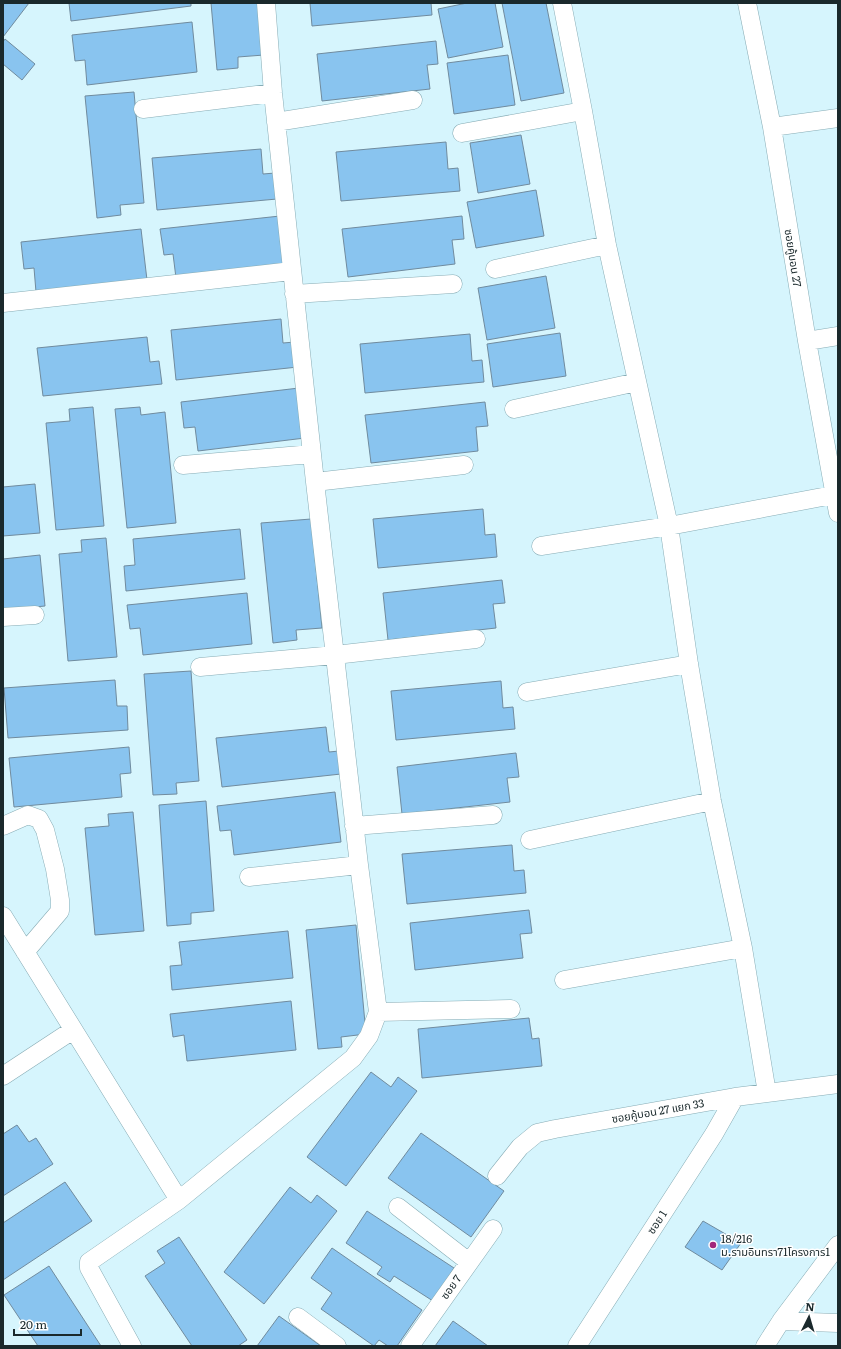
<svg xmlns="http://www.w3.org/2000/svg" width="841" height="1349" font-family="Literata,'Noto Sans Thai',serif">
  <rect width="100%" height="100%" fill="#d6f5fd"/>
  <!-- building -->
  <path fill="#89c4ef" stroke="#708b9e" d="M3 3H29L3 37Z
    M69 3H191V6L71 21Z
    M211 3H260L264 55 238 57V68L217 70Z
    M310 3H431L432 15 312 26Z
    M467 3H495L503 47 448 58 438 9Z
    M502 3H546L564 93 521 101Z
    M192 22 197 72 87 85 85 60 75 61 72 35Z
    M5 39 35 64 22 80 3 64V42Z
    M436 41 438 64 427 65 430 89 322 101 317 54Z
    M508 55 515 105 454 114 447 63Z
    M134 92 144 203 120 205 121 215 97 218 85 96Z
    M521 135 530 184 478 193 470 143Z
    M446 142 448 169 458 168 460 191 341 201 336 152Z
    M261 149 263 174 275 173 277 199 157 210 152 158Z
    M536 190 544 236 476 248 467 202Z
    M280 216 286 266 176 278 173 254 164 255 160 229Z
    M462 216 464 239 452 240 455 264 348 277 342 229Z
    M141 229 147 280 36 292 34 268 24 269 21 242Z
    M546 276 555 328 487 340 478 288Z
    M281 319 283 343 295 342 298 367 176 380 171 330Z
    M560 333 566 376 493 387 487 344Z
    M470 334 472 361 482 360 484 382 365 393 360 344Z
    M147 337 150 362 159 361 162 384 43 396 37 348Z
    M299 388 305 438 198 451 195 427 184 428 181 402Z
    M485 402 488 426 476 427 478 451 371 463 365 415Z
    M93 407 104 526 56 530 46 423 70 421 69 409Z
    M140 407 141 415 165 412 176 523 127 528 115 409Z
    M35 484 40 533 3 536V487Z
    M483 509 485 535 495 534 497 557 378 568 373 519Z
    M311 519 322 628 296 630 297 640 273 643 261 523Z
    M240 529 245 579 126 591 124 566 135 565 133 539Z
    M106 538 117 657 68 661 59 554 82 552 81 540Z
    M40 555 45 606 3 610V559Z
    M502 580 505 603 493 604 496 628 388 640 383 593Z
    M247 593 252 644 143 655 140 628 130 629 127 605Z
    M191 671 199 781 176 783 177 794 153 795 144 674Z
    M115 680 117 706H127L128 730 8 738 4 688Z
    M501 681 503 708 513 707 515 729 396 740 391 691Z
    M326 727 329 752 339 751 341 774 222 787 216 738Z
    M129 747 131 773 120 774 122 797 14 807 9 758Z
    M516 753 519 777 507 778 510 802 402 814 397 767Z
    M335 792 341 842 234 855 231 830 220 831 217 806Z
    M206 801 214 911 191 913V924L167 926 159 805Z
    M133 812 144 931 95 935 85 828 109 826 108 814Z
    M512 845 514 871 524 870 526 893 407 904 402 854Z
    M529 910 532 933 520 934 523 958 415 970 410 923Z
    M356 925 366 1034 341 1037 342 1047 318 1049 306 930Z
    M288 931 293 978 172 990 170 966 182 965 179 942Z
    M291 1001 296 1050 187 1061 184 1035 173 1037 170 1014Z
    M529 1018 532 1039 539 1038 542 1066 422 1078 418 1029Z
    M371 1072 391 1087 398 1077 417 1091 346 1186 307 1157Z
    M17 1125 29 1142 36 1138 53 1164 3 1196V1134Z
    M421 1133 504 1191 471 1237 388 1178Z
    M65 1182 92 1221 3 1280V1223Z
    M290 1187 311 1203 317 1195 337 1211 264 1304 224 1272Z
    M367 1211 454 1268 433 1301 394 1276 390 1282 377 1274 382 1267 346 1243Z
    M703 1221 741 1243 722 1270 685 1247Z
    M179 1237 247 1340 238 1346H192L145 1276 165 1263 157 1251Z
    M332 1248 422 1310 397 1346H388L379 1340 374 1346 321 1309 332 1293 311 1278Z
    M49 1266 101 1346H38L4 1295Z
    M279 1316 321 1346H257Z
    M453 1321 488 1346H435Z"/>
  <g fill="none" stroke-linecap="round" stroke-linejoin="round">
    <defs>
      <path id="minor" d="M562 3 583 111 607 245 669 526 689 664 712 801 743 948 767 1093
        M747 3 772 127 807 341 838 513
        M143 109 273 93
        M276 122 413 100
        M772 127 838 118
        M462 133 583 111
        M495 269 607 245
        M294 294 453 284
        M3 303 292 271
        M807 341 838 336
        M514 409 637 382
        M183 465 312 454
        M315 482 464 465
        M541 546 669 526 838 494
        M3 617 35 615
        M200 667 335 655 476 639
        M527 692 689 664
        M3 826 28 815 39 819 45 830 55 869 60 900V911L25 952
        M354 826 493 815
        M530 840 712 801
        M249 877 359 865
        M3 916 179 1200
        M564 980 743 948
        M378 1012 511 1009
        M3 1076 73 1030
        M497 1176 520 1147 537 1133 555 1129 735 1097 838 1084
        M398 1207 469 1262
        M298 1317 337 1346
        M781 1321 838 1323
        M132 1346 89 1268V1262L179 1200 353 1058 369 1036 378 1012 359 865 315 482 273 93 266 3
        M410 1346 493 1229
        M577 1346 714 1134 735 1097
        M765 1346 781 1321 838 1245"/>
    </defs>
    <!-- minor casing -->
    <use href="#minor" stroke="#87acb5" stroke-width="19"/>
    <!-- minor -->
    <use href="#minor" stroke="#fff" stroke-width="18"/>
  </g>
  <!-- markers -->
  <circle fill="#a2267b" stroke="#fff" stroke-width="1.5" cx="713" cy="1245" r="4"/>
  <g text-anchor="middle" stroke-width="3" stroke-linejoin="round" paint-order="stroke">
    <!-- street labels -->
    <g font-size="11" fill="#1a292c" stroke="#fff">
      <text transform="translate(793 258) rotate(81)" y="4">ซอยคู้บอน 27</text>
      <text transform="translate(658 1111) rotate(-10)" y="4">ซอยคู้บอน 27 แยก 33</text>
      <text transform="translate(657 1222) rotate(-57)" y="4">ซอย 1</text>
      <text transform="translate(451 1287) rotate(-55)" y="4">ซอย 7</text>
    </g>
    <!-- poi labels -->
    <g font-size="11" fill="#1a292c" stroke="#fff" text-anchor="start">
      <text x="721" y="1243">18/216<tspan x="721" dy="13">ม.รามอินทรา71โครงการ1</tspan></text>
    </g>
  </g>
  <!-- border -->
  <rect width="841" height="1349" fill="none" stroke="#1a292c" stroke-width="8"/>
  <!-- north arrow -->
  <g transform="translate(809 1317) rotate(5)" stroke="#ffffff" stroke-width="3" paint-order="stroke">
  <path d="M0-3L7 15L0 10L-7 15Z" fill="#1a292c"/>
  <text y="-6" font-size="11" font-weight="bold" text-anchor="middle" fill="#1a292c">N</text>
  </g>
  <!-- scale -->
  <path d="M14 1329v6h67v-6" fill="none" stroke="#1a292c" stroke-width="2"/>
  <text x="20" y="1329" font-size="12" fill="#1a292c" stroke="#ffffff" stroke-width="3" paint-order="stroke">20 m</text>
</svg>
